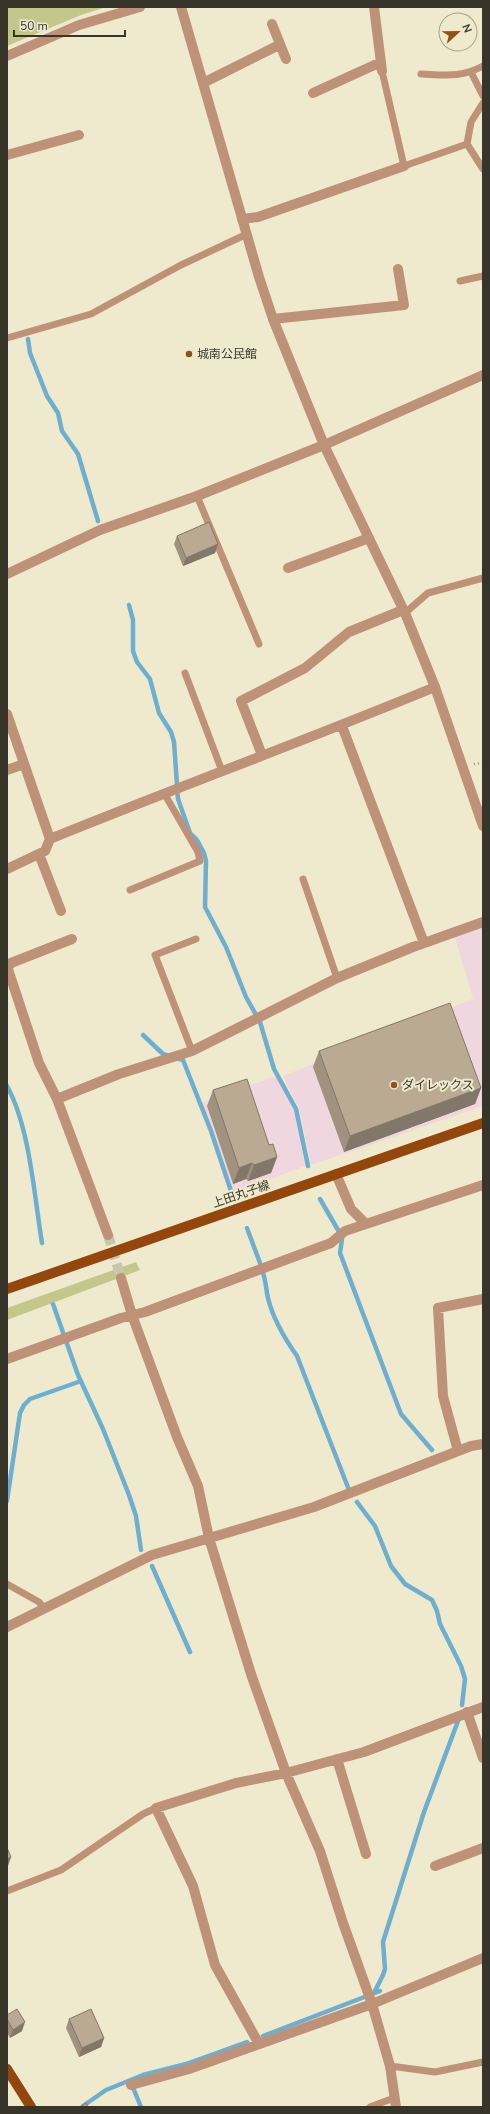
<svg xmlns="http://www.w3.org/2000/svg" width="490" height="2114" font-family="'Nunito Sans','Noto Sans JP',sans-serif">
  <rect width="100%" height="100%" fill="#efe9ce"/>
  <!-- commercial -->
  <path fill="#f0d6de" d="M483 927V1106L311 1165 299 1108 283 1076 473 999 455 937Z
    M276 1076 294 1110 305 1166 234 1193 201 1103Z"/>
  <!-- green -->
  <path fill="#c3c78c" d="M7 7H106L81 15 7 46Z
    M136 1262 140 1270 7 1320V1308Z"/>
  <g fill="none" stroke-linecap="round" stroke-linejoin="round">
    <!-- stream -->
    <path stroke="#6eafd0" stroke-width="4.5" d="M28 339 30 353 47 396 58 413 62 431 78 454 98 521
      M129 605 133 620V651L137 662 150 679 159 713 171 732 174 742 178 799 190 833 197 840 204 853 206 861 205 907 226 947 246 997 260 1022 274 1069 296 1109 308 1166
      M143 1035 163 1054 169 1056
      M176 1058 183 1060 211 1131 232 1194
      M7 1086C30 1128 34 1195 42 1243
      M320 1199 338 1230
      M247 1228 260 1263
      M342 1239 340 1253 401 1414 432 1450
      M263 1273C266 1281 266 1290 268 1298 273 1319 285 1339 297 1356L349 1490
      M53 1304 78 1375 103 1429 129 1495 136 1516 141 1550
      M7 1501 20 1413 24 1405 30 1399 81 1381
      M357 1502 375 1526 391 1566 405 1584 432 1600 437 1611 440 1624 461 1666 465 1679 462 1705
      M152 1566 190 1652
      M375 1991 383 1975 385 1969 383 1942 424 1812 458 1721
      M263 2036 380 1991
      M134 2090 141 2107
      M83 2106 106 2090 143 2075 186 2064 247 2042"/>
    <!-- minor-tunnel -->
    <path stroke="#cac5ad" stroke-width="10" stroke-dasharray="10 5" stroke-linecap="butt" d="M108 1235 121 1278"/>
    <!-- path -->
    <path stroke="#95917e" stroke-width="2.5" stroke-dasharray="1 3" stroke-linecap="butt" d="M474 764 483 763"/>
    <!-- service -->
    <path stroke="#be9279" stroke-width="7" d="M382 71 404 166 467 144 471 122 483 103
      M471 72 483 96
      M421 74C445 75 461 78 483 66
      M467 144 483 169
      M460 281 483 276
      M7 338 91 314 181 265 247 234
      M197 496 259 644
      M405 613 428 593 483 578
      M185 673 222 771
      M303 879 337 978
      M130 890 200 861 198 852 164 793
      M192 1051 155 955 196 939
      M7 1584 39 1602 45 1609
      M7 1891 61 1870 143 1814 156 1808
      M390 2066 435 2072 483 2062
      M370 2107 394 2098"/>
    <!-- minor -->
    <path stroke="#be9279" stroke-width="10" d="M374 7 382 71
      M272 24 286 59
      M7 56 79 25 140 7
      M203 83 279 45
      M313 93 381 62
      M7 155 79 135
      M242 219 258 217 404 166
      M273 319 404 305 398 269
      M288 568 369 538
      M7 714 50 839 45 851 7 869
      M342 726 424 943
      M262 755 241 701 305 668 349 632 403 610
      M7 770 24 764
      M50 839C178 787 307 740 435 687
      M39 854 61 911
      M7 966 39 1063 57 1099 108 1235
      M7 969 11 963 72 939
      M57 1099 119 1074 192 1051 337 978 413 947 483 922
      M336 1174 351 1209 366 1224
      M121 1278 132 1315 177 1437 198 1486 209 1538 251 1674 286 1773 320 1851 343 1923 372 2004 390 2066 396 2107
      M7 1359 121 1318 145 1312 331 1243 345 1231 483 1185
      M458 1451 443 1396 438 1308 483 1299
      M7 1627 152 1555 314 1507 471 1446 483 1444
      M467 1712 483 1758
      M337 1759 366 1854
      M435 1866 483 1848
      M259 2044 215 1965 193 1886 156 1808 236 1783 286 1773 364 1752 483 1707
      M131 2085 189 2069 372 2004 483 1958"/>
    <!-- tertiary -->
    <path stroke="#be9279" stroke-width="10" d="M181 7 259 277 273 319 324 445 405 613 435 687 483 826
      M7 574 100 530 197 496 324 445 483 375"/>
    <!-- primary -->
    <path stroke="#93470c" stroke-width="10" d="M7 1289 483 1123
      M7 2069 31 2107"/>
  </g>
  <!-- wall -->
  <path fill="#a0927f" d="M177 536 218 544 215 553 183 566 174 544Z
    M319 1051 481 1088 475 1104 344 1152 313 1067Z
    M213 1090 269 1145 277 1157 271 1173 248 1181 246 1179 233 1184 207 1106Z
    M7 2015 22 2031 10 2038 7 2033Z
    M69 2019 104 2038 101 2047 79 2057 66 2028Z"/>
  <!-- shaded-wall -->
  <path fill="#827768" d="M218 544 215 553 183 566 186 558Z
    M481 1088 475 1104 344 1152 350 1136Z
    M277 1157 271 1173 248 1181 254 1165Z
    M252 1163 246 1179 233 1184 239 1168Z
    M11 1857 8 1866H7V1859Z
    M25 2022 22 2031 10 2038 13 2030Z
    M104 2038 101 2047 79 2057 82 2048Z"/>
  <!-- building -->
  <path fill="#baaa94" stroke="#827768" d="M209 522 218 544 186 558 177 536Z
    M450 1003 481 1088 350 1136 319 1051Z
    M247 1079 269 1145 273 1144 277 1157 254 1165 252 1163 239 1168 213 1090Z
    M7 1848 11 1857 7 1859Z
    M17 2009 25 2022 13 2030 7 2019V2015Z
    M91 2009 104 2038 82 2048 69 2019Z
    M86 2103 88 2107H80Z"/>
  <!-- markers -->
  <g fill="#8f5313" stroke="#efe9ce" stroke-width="1.5">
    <circle cx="189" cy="354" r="4"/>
    <circle cx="394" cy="1085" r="4"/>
  </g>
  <g text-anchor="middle" stroke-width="4" stroke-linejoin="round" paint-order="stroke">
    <!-- poi labels -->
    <g font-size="12" fill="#37352a" stroke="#efe9ce" text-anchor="start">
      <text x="197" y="358">城南公民館</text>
      <text x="402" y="1089">ダイレックス</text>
    </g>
    <!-- street labels -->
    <g font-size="12" fill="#37352a" stroke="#efe9ce">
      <text transform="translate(241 1194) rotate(-19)" y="4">上田丸子線</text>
    </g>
  </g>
  <!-- border -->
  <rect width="490" height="2114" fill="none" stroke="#37352a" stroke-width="16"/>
  <!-- north arrow -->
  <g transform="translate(458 32) rotate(68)"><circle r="19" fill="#efe9ce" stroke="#a5a18c"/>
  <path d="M0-3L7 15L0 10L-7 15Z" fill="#8f5313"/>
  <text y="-6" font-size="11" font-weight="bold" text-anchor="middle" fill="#37352a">N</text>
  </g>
  <!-- scale -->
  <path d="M14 30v6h111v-6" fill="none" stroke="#37352a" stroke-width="2"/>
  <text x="20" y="30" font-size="12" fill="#37352a" stroke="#efe9ce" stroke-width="3" paint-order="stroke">50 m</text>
</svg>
